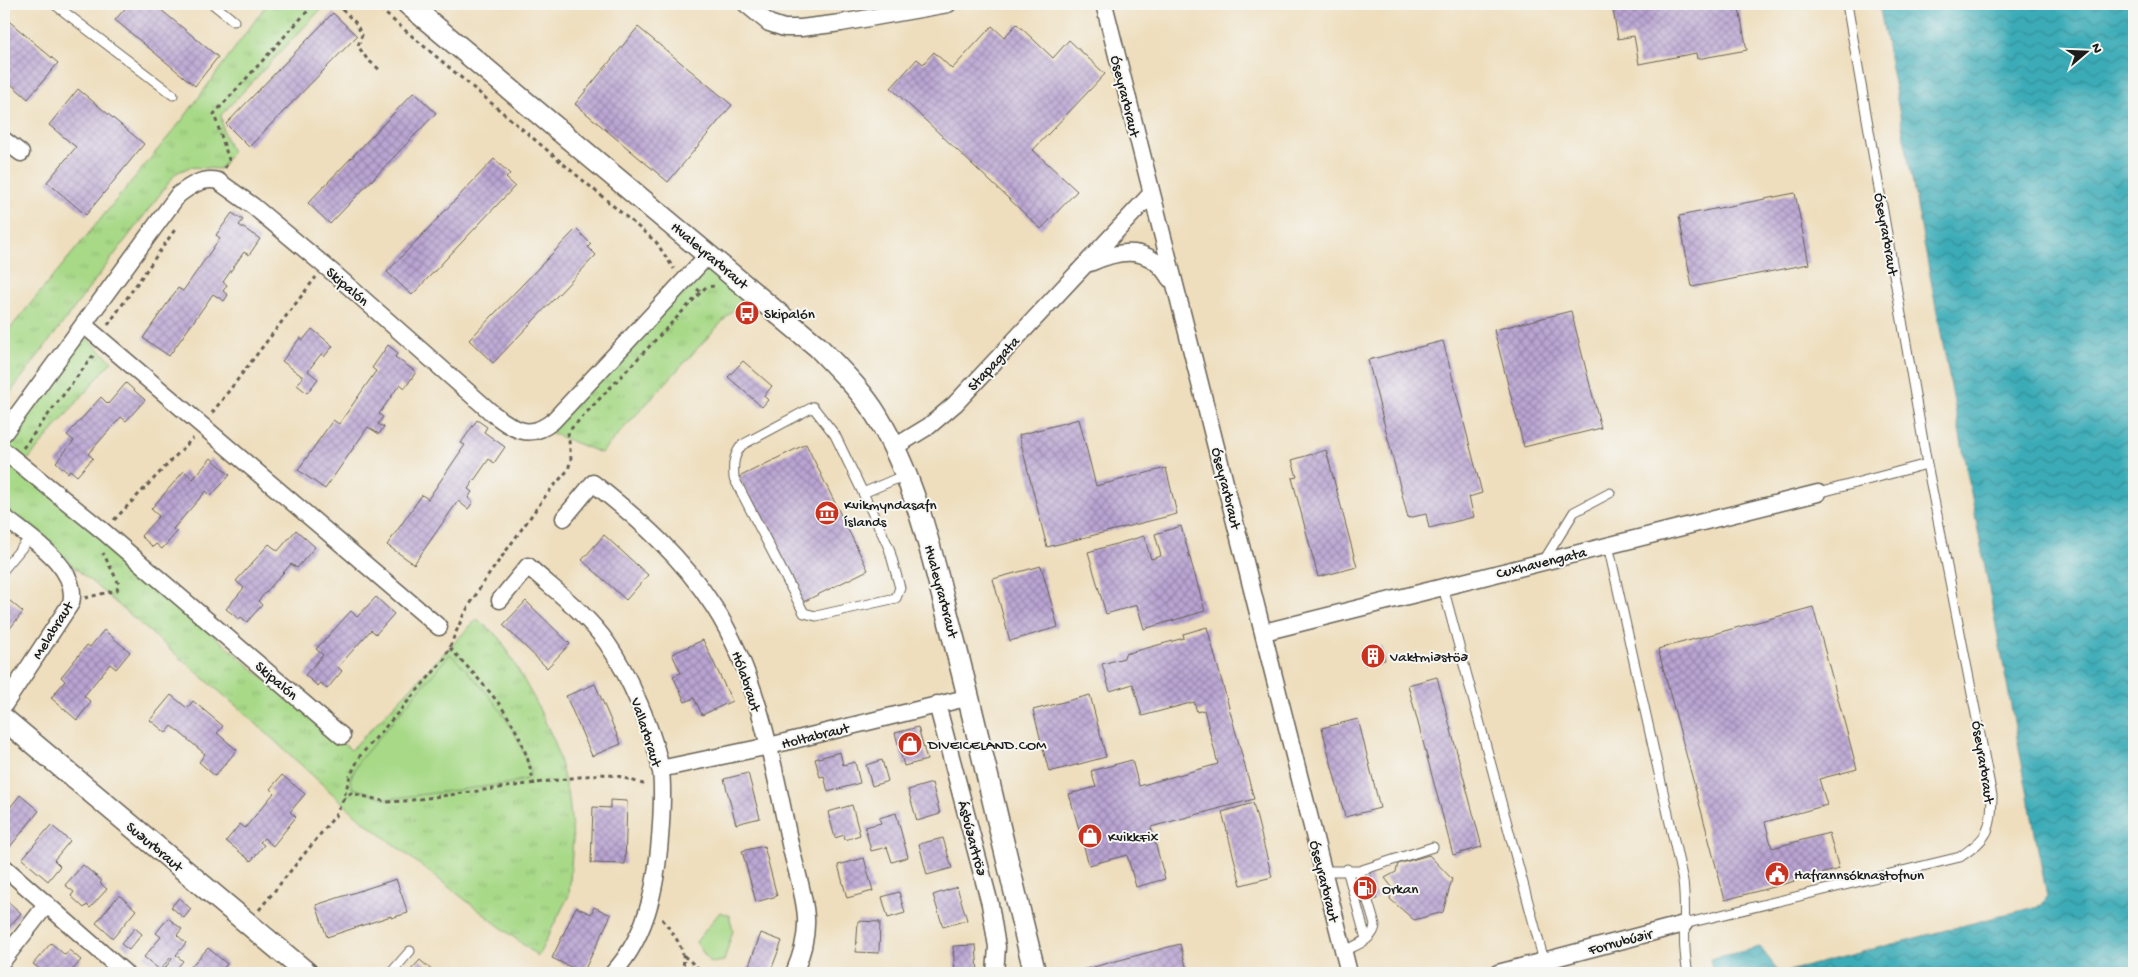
<svg xmlns="http://www.w3.org/2000/svg" width="2138" height="977" font-family="'Gochi Hand',sans-serif">
  <defs>
    <pattern id="grass-tufts" width="24" height="20" patternUnits="userSpaceOnUse" patternTransform="scale(1.25)"><rect width="24" height="20" fill="#a7d987"/><path d="M3 7l-1-3M5 7V3M7 7l1-3M15 17l-1-3M17 17v-4M19 17l1-3" fill="none" stroke="#8fba74"/></pattern>
    <pattern id="water-waves" width="16" height="10" patternUnits="userSpaceOnUse" patternTransform="scale(1.25)"><rect width="16" height="10" fill="#3bacb7"/><path d="M0 5q4-4 8 0t8 0" fill="none" stroke="#318b94"/></pattern>
    <pattern id="building-cross-hatch" width="8" height="8" patternUnits="userSpaceOnUse" patternTransform="scale(1.25)"><rect width="8" height="8" fill="#baa4d3"/><path d="M0 0l8 8M0 8l8-8" fill="none" stroke="#9685aa"/></pattern>
  </defs>
  <rect width="100%" height="100%" fill="#f6f6f2"/>
  <filter id="ink" filterUnits="userSpaceOnUse"><feTurbulence type="fractalNoise" baseFrequency=".02" numOctaves="2"/><feDisplacementMap in="SourceGraphic" scale="10" xChannelSelector="R" yChannelSelector="G"/><feConvolveMatrix kernelMatrix="1 2 1 2 8 2 1 2 1" color-interpolation-filters="sRGB"/></filter>
  <filter id="wash" filterUnits="userSpaceOnUse"><feTurbulence type="fractalNoise" baseFrequency=".0096" numOctaves="4" result="noise"/><feDisplacementMap in="SourceGraphic" scale="20" xChannelSelector="R" yChannelSelector="G"/><feGaussianBlur stdDeviation="1.12" result="paint"/><feColorMatrix in="noise" values="0 0 0 0 0 0 0 0 0 0 0 0 0 0 0 0 0 1.4 0 .05"/><feComposite in="paint" operator="in"/></filter>
  <g filter="url(#wash)">
    <rect width="100%" height="100%" fill="#eedebd"/>
    <!-- grass -->
    <path fill="url(#grass-tufts)" stroke="#627a52" d="M267 4H326L221 115 224 134 232 152 220 169 190 167 176 173 4 401V336L183 119Z
      M696 257 745 297 601 453 551 433Z
      M83 335 112 361 20 469 266 680 351 750 477 619 500 638 535 700 555 743 569 799 573 839 569 895 538 956 358 817 241 710 4 507V427Z"/>
    <!-- park -->
    <path fill="#a7d987" stroke="#627a52" d="M450 654C486 689 521 728 531 778L505 784 387 799 353 788 350 780 359 761Z
      M720 912 729 915 733 930 724 961 710 963 696 942Z"/>
    <!-- water -->
    <path fill="url(#water-waves)" stroke="#2c646a" d="M1879 4H2134V973H1781L2042 905 2047 897Z
      M1760 947 1780 973H1713L1710 959Z"/>
    <g id="blocks">
      <!-- building -->
      <path fill="url(#building-cross-hatch)" d="M129 4H154L218 57 195 86 115 20Z
        M1612 4H1738L1747 50 1697 59 1696 53 1639 64 1634 36 1618 39Z
        M333 13 357 36 249 147 226 124Z
        M4 17 58 63 28 99 4 78Z
        M1017 24 1053 58 1069 40 1105 74 1033 150 1077 191 1041 229 891 88 917 59 923 64 934 52 952 69 992 26 1004 37Z
        M638 27 732 105 668 182 575 104Z
        M78 89 144 144 86 215 47 182 76 147 49 125Z
        M414 92 436 113 330 224 308 203Z
        M494 159 510 174 506 178 515 186 412 295 387 272Z
        M1795 193 1809 264 1692 287 1679 216Z
        M232 213 243 220 239 225 260 239 249 255 244 252 223 282 227 285 223 291 228 295 224 301 213 294 169 356 143 338 178 288 183 291 220 238 216 235Z
        M576 229 591 244 588 247 596 255 493 363 469 340Z
        M1571 311 1601 428 1524 447 1494 330Z
        M312 329 333 346 324 357 321 354 308 371 318 379 307 393 297 385 303 377 282 361 300 338 303 340Z
        M1443 341 1482 493 1469 497 1474 517 1429 528 1426 514 1408 518 1368 360Z
        M388 345 398 353 395 357 416 372 405 388 400 384 379 414 383 417 378 424 384 427 379 434 368 427 325 489 298 470 333 420 339 424 376 371 372 368Z
        M743 361 772 386 764 396 768 400 762 407 728 377Z
        M126 383 145 400 126 421 121 417 88 454 93 458 77 476 70 470 68 473 56 462 74 441 67 435 101 397 108 404Z
        M1079 419 1096 486 1166 468 1177 514 1047 547 1019 435Z
        M477 420 487 427 484 432 505 447 494 463 489 459 468 489 472 492 468 498 473 502 468 509 458 501 414 564 387 545 422 495 428 499 465 445 461 443Z
        M806 444 868 570 801 603 739 477Z
        M1326 450 1357 567 1318 577 1292 478 1297 477 1292 460Z
        M211 458 230 475 211 496 206 491 173 529 177 532 162 549 156 544 153 547 141 536 159 516 151 509 184 471 193 479Z
        M1181 526 1205 611 1144 629 1137 605 1106 614 1088 552 1144 536 1151 559 1161 556 1155 534Z
        M296 530 315 547 297 568 291 564 258 601 262 605 247 622 241 617 239 619 226 609 244 588 236 581 269 544 278 551Z
        M604 535 648 575 626 600 582 560Z
        M1041 566 1058 627 1010 641 993 579Z
        M4 596 23 612 4 636Z
        M376 597 394 614 376 634 371 630 338 667 342 671 327 689 321 683 318 686 305 675 323 655 316 649 351 611 357 617Z
        M526 601 570 644 547 668 503 625Z
        M1813 607 1857 769 1819 779 1827 805 1765 822 1772 848 1829 833 1839 869 1725 900 1658 649Z
        M1207 627 1254 799 1151 827 1165 879 1136 887 1127 855 1089 865 1069 794 1096 787 1091 771 1132 760 1139 786 1218 764 1204 710 1197 712 1194 702 1142 716 1133 684 1110 691 1102 664 1124 658 1125 654 1184 638 1183 634Z
        M104 630 130 652 116 669 110 664 84 696 91 702 77 720 51 698 65 681 61 677 87 645 90 647Z
        M703 640 732 701 702 715 694 698 685 702 673 676 681 673 672 654Z
        M1382 646 1385 660 1365 665 1361 652Z
        M1437 677 1482 847 1453 855 1408 685Z
        M595 684 621 744 592 756 566 696Z
        M171 695 187 708 193 701 223 726 217 733 237 750 215 776 199 762 205 754 172 726 166 733 150 720Z
        M1090 695 1106 757 1049 772 1033 710Z
        M1358 719 1380 808 1345 817 1322 728Z
        M918 727 927 760 904 766 895 733Z
        M840 752 843 765 855 762 860 783 828 792 824 776 820 777 815 759Z
        M882 760 888 781 872 786 866 765Z
        M748 773 760 818 736 824 724 779Z
        M282 775 305 794 290 812 296 817 273 846 264 838 260 842 264 845 251 861 226 841 240 824 245 828 274 793 270 789Z
        M932 783 940 814 917 821 908 790Z
        M20 795 39 811 9 848 4 843V815Z
        M610 800 627 801 625 864 591 863 593 807 610 808Z
        M1253 803 1272 877 1241 885 1222 812Z
        M852 805 860 835 845 840 844 835 835 838 828 812Z
        M896 813 908 857 892 862 887 847 871 851 865 827 881 823 879 818Z
        M51 825 70 841 54 860 60 866 48 881 22 859Z
        M943 838 952 868 927 875 919 844Z
        M764 846 777 896 756 902 742 851Z
        M1429 855 1452 879 1443 912 1414 920 1390 899 1392 887 1385 878 1396 872 1398 864Z
        M864 858 873 891 847 898 838 865Z
        M83 865 102 881 100 883 107 889 90 908 87 905 84 908 71 896 74 892 65 885Z
        M1370 872 1377 899 1361 904 1353 877Z
        M396 879 408 913 391 918V916L327 937 316 905Z
        M957 887 967 920 943 927 933 895Z
        M899 892 905 913 888 918 882 897Z
        M119 895 136 910 113 938 96 923Z
        M4 898 21 913 6 931 4 929Z
        M179 898 191 909 184 918 171 907Z
        M576 907 591 914 594 907 611 915 583 973 552 958Z
        M168 918 182 929 177 935 186 943 176 955 183 961 173 973 165 968 172 959 171 957 160 970 144 957 161 937 156 933Z
        M858 921 880 922 879 953 856 952Z
        M135 928 142 934 129 950 121 944Z
        M761 933 782 941 770 973H746Z
        M51 943 65 955 69 950 81 960 70 973H45L33 964Z
        M1180 944 1188 973H1071Z
        M976 945 978 973H955L953 946Z
        M208 948 227 964 220 973H185Z
        M420 960 435 973H408Z"/>
    </g>
  </g>
  <g filter="url(#ink)">
    <use href="#blocks" fill-opacity="0" stroke="#666054" stroke-width="1"/>
    <g fill="none" stroke-linecap="round" stroke-linejoin="round">
      <defs>
        <path id="service" d="M54 4 173 95
          M213 4 234 21
          M863 493 889 548 900 588 896 598 816 616 804 613 734 478C733 465 733 456 742 445L813 407 835 435 863 493 905 475
          M1818 493 1927 464
          M1608 545 1683 881C1687 912 1681 942 1688 973
          M1543 562 1574 512 1610 493
          M4 569 29 539
          M1443 587 1544 961
          M1347 869 1366 939
          M1322 871H1359L1375 925C1374 940 1355 945 1343 952
          M1359 871 1433 847
          M1684 924 1960 857C1989 837 1991 831 1992 796L1927 464 1847 4
          M391 973 410 951"/>
        <path id="minor" d="M746 4 769 23 784 28H801L841 23 948 4
          M1104 4 1349 973
          M4 140 21 153
          M1090 263C1121 249 1150 245 1170 279
          M84 325 439 627
          M4 433 178 195C190 186 203 177 218 181L253 206 337 276 492 413C513 429 529 441 553 421L709 254
          M893 448 929 426 955 404 1151 194
          M4 451 103 531 342 736
          M4 517C28 537 80 567 71 603L4 705
          M564 518 593 483C639 519 682 557 714 607 759 677 773 764 790 844 795 867 805 895 806 918 807 936 801 957 794 973
          M500 600 528 566C555 591 585 612 607 643 628 673 655 734 661 771 663 789 662 807 661 824 658 876 650 933 613 973
          M1264 632 1818 493
          M937 704 990 904 997 947 995 973
          M660 769 769 746 970 697
          M4 867 125 973
          M4 959 47 904
          M1498 973 1684 924"/>
        <path id="tertiary" d="M408 4 818 347C839 369 861 390 877 416 915 479 931 551 949 621 980 738 1005 856 1035 973
          M4 719 307 973"/>
      </defs>
      <!-- service casing -->
      <use href="#service" stroke="#666054" stroke-width="11"/>
      <!-- minor casing -->
      <use href="#minor" stroke="#666054" stroke-width="19"/>
      <!-- tertiary casing -->
      <use href="#tertiary" stroke="#666054" stroke-width="24"/>
      <!-- path -->
      <path stroke="#666054" stroke-width="3" stroke-dasharray="4 4" stroke-linecap="butt" d="M336 4 355 22 362 35 358 46 367 59 380 70
        M374 4 656 242 674 269
        M225 168 229 160 214 114 314 4
        M697 289 701 292 706 287 715 286
        M108 325 176 228
        M212 413 316 277
        M23 448 95 353
        M114 520 193 438
        M85 598 117 590 119 584 103 553
        M450 648C492 694 522 721 534 785
        M343 800 351 793 387 802 405 801 601 774 618 776 643 784 647 783
        M259 910 335 816 343 800 350 776 360 756 444 660 463 616 483 583 547 494 568 470 571 459 568 432 701 292
        M662 919C674 934 690 954 681 973
        M684 956 704 973"/>
      <!-- service -->
      <use href="#service" stroke="#fff" stroke-width="9"/>
      <!-- minor -->
      <use href="#minor" stroke="#fff" stroke-width="16"/>
      <!-- tertiary -->
      <use href="#tertiary" stroke="#fff" stroke-width="21"/>
    </g>
  </g>
  <!-- icons -->
  <defs>
    <symbol id="bus-disc" viewBox="-11 -11 22 22"><circle r="9.5" fill="#c8321e" stroke="#f6f6f2"/><path d="M-5-6H5V4H4V6H2V4H-2V6H-4V4H-5ZM-3.5-4V0h7V-4ZM-3.5 1.2v1.5H-2V1.2ZM2 1.2v1.5H3.5V1.2Z" fill="#fff"/></symbol>
    <symbol id="museum-disc" viewBox="-11 -11 22 22"><circle r="9.5" fill="#c8321e" stroke="#f6f6f2"/><path d="M0-6L6-3V-2H-6V-3ZM-5-1h2V3h-2ZM-1-1h2V3h-2ZM3-1h2V3H3ZM-6 4H6V6H-6Z" fill="#fff"/></symbol>
    <symbol id="building-disc" viewBox="-11 -11 22 22"><circle r="9.5" fill="#c8321e" stroke="#f6f6f2"/><path d="M-4-6H4V6H1V3H-1V6H-4ZM-2.5-4.3h1.7v1.8h-1.7ZM.8-4.3h1.7v1.8H.8ZM-2.5-1h1.7V.8h-1.7ZM.8-1h1.7V.8H.8Z" fill="#fff"/></symbol>
    <symbol id="shop-disc" viewBox="-11 -11 22 22"><circle r="9.5" fill="#c8321e" stroke="#f6f6f2"/><path d="M-5-2.5h2.3a2.7 3.5 0 0 1 5.4 0H5L5.5 6h-11ZM-1.5-2.5h3a1.5 2.3 0 0 0-3 0Z" fill="#fff"/></symbol>
    <symbol id="civic-disc" viewBox="-11 -11 22 22"><circle r="9.5" fill="#c8321e" stroke="#f6f6f2"/><path d="M-.6-6.5H3V-4.5H.6V-3L4-1V1h2V6H-6V1h2V-1L-.6-3ZM-1.2 2.5V6h2.4V2.5Z" fill="#fff"/></symbol>
    <symbol id="fuel-disc" viewBox="-11 -11 22 22"><circle r="9.5" fill="#c8321e" stroke="#f6f6f2"/><path d="M-5.5-6h7V0h2V4h1.3V-2.5L3-4.5l.8-.8L6-3V5H2.5V1h-1V6h-7ZM-4.2-4.7v3.2H.2V-4.7Z" fill="#fff"/></symbol>
  </defs>
  <g fill-rule="evenodd">
    <use href="#bus-disc" x="733" y="299" width="28" height="28"/>
    <use href="#museum-disc" x="813" y="499" width="28" height="28"/>
    <use href="#building-disc" x="1359" y="642" width="28" height="28"/>
    <use href="#shop-disc" x="896" y="730" width="28" height="28"/>
    <use href="#shop-disc" x="1076" y="822" width="28" height="28"/>
    <use href="#civic-disc" x="1763" y="860" width="28" height="28"/>
    <use href="#fuel-disc" x="1351" y="874" width="28" height="28"/>
  </g>
  <g text-anchor="middle" stroke-width="4" stroke-linejoin="round" paint-order="stroke">
    <!-- street labels -->
    <g font-size="15" fill="#1c1c1c" stroke="#f6f6f2">
      <text transform="translate(1126 96) rotate(76)" y="5">Óseyrarbraut</text>
      <text transform="translate(1887 234) rotate(80)" y="5">Óseyrarbraut</text>
      <text transform="translate(710 255) rotate(40)" y="5">Hvaleyrarbraut</text>
      <text transform="translate(348 286) rotate(41)" y="5">Skipalón</text>
      <text transform="translate(993 363) rotate(-47)" y="5">Stapagata</text>
      <text transform="translate(1227 488) rotate(76)" y="5">Óseyrarbraut</text>
      <text transform="translate(1541 562) rotate(-14)" y="5">Cuxhavengata</text>
      <text transform="translate(942 591) rotate(75)" y="5">Hvaleyrarbraut</text>
      <text transform="translate(52 630) rotate(-58)" y="5">Melabraut</text>
      <text transform="translate(277 680) rotate(41)" y="5">Skipalón</text>
      <text transform="translate(747 681) rotate(71)" y="5">Hólabraut</text>
      <text transform="translate(647 732) rotate(72)" y="5">Vallarbraut</text>
      <text transform="translate(815 735) rotate(-14)" y="5">Holtabraut</text>
      <text transform="translate(1984 762) rotate(81)" y="5">Óseyrarbraut</text>
      <text transform="translate(973 838) rotate(75)" y="5">Ásbúðartröð</text>
      <text transform="translate(155 846) rotate(40)" y="5">Suðurbraut</text>
      <text transform="translate(1325 881) rotate(76)" y="5">Óseyrarbraut</text>
      <text transform="translate(1620 941) rotate(-15)" y="5">Fornubúðir</text>
    </g>
    <!-- poi labels -->
    <g font-size="15" fill="#1c1c1c" stroke="#f6f6f2" text-anchor="start">
      <text x="764" y="318">Skipalón</text>
      <text x="844" y="509">Kvikmyndasafn<tspan x="844" dy="17">Íslands</tspan></text>
      <text x="1390" y="661">Vaktmiðstöð</text>
      <text x="928" y="749">DIVEICELAND.COM</text>
      <text x="1108" y="841">KvikkFix</text>
      <text x="1794" y="879">Hafrannsóknastofnun</text>
      <text x="1382" y="893">Orkan</text>
    </g>
  </g>
  <!-- margin -->
  <rect width="2138" height="977" fill="none" stroke="#f6f6f2" stroke-width="20"/>
  <!-- north arrow -->
  <g transform="translate(2086 52) rotate(71)" stroke="#f6f6f2" stroke-width="4" paint-order="stroke">
  <path d="M0-4L9 19L0 12L-9 19Z" fill="#1c1c1c"/>
  <text y="-8" font-size="14" font-weight="bold" text-anchor="middle" fill="#1c1c1c">N</text>
  </g>
</svg>
